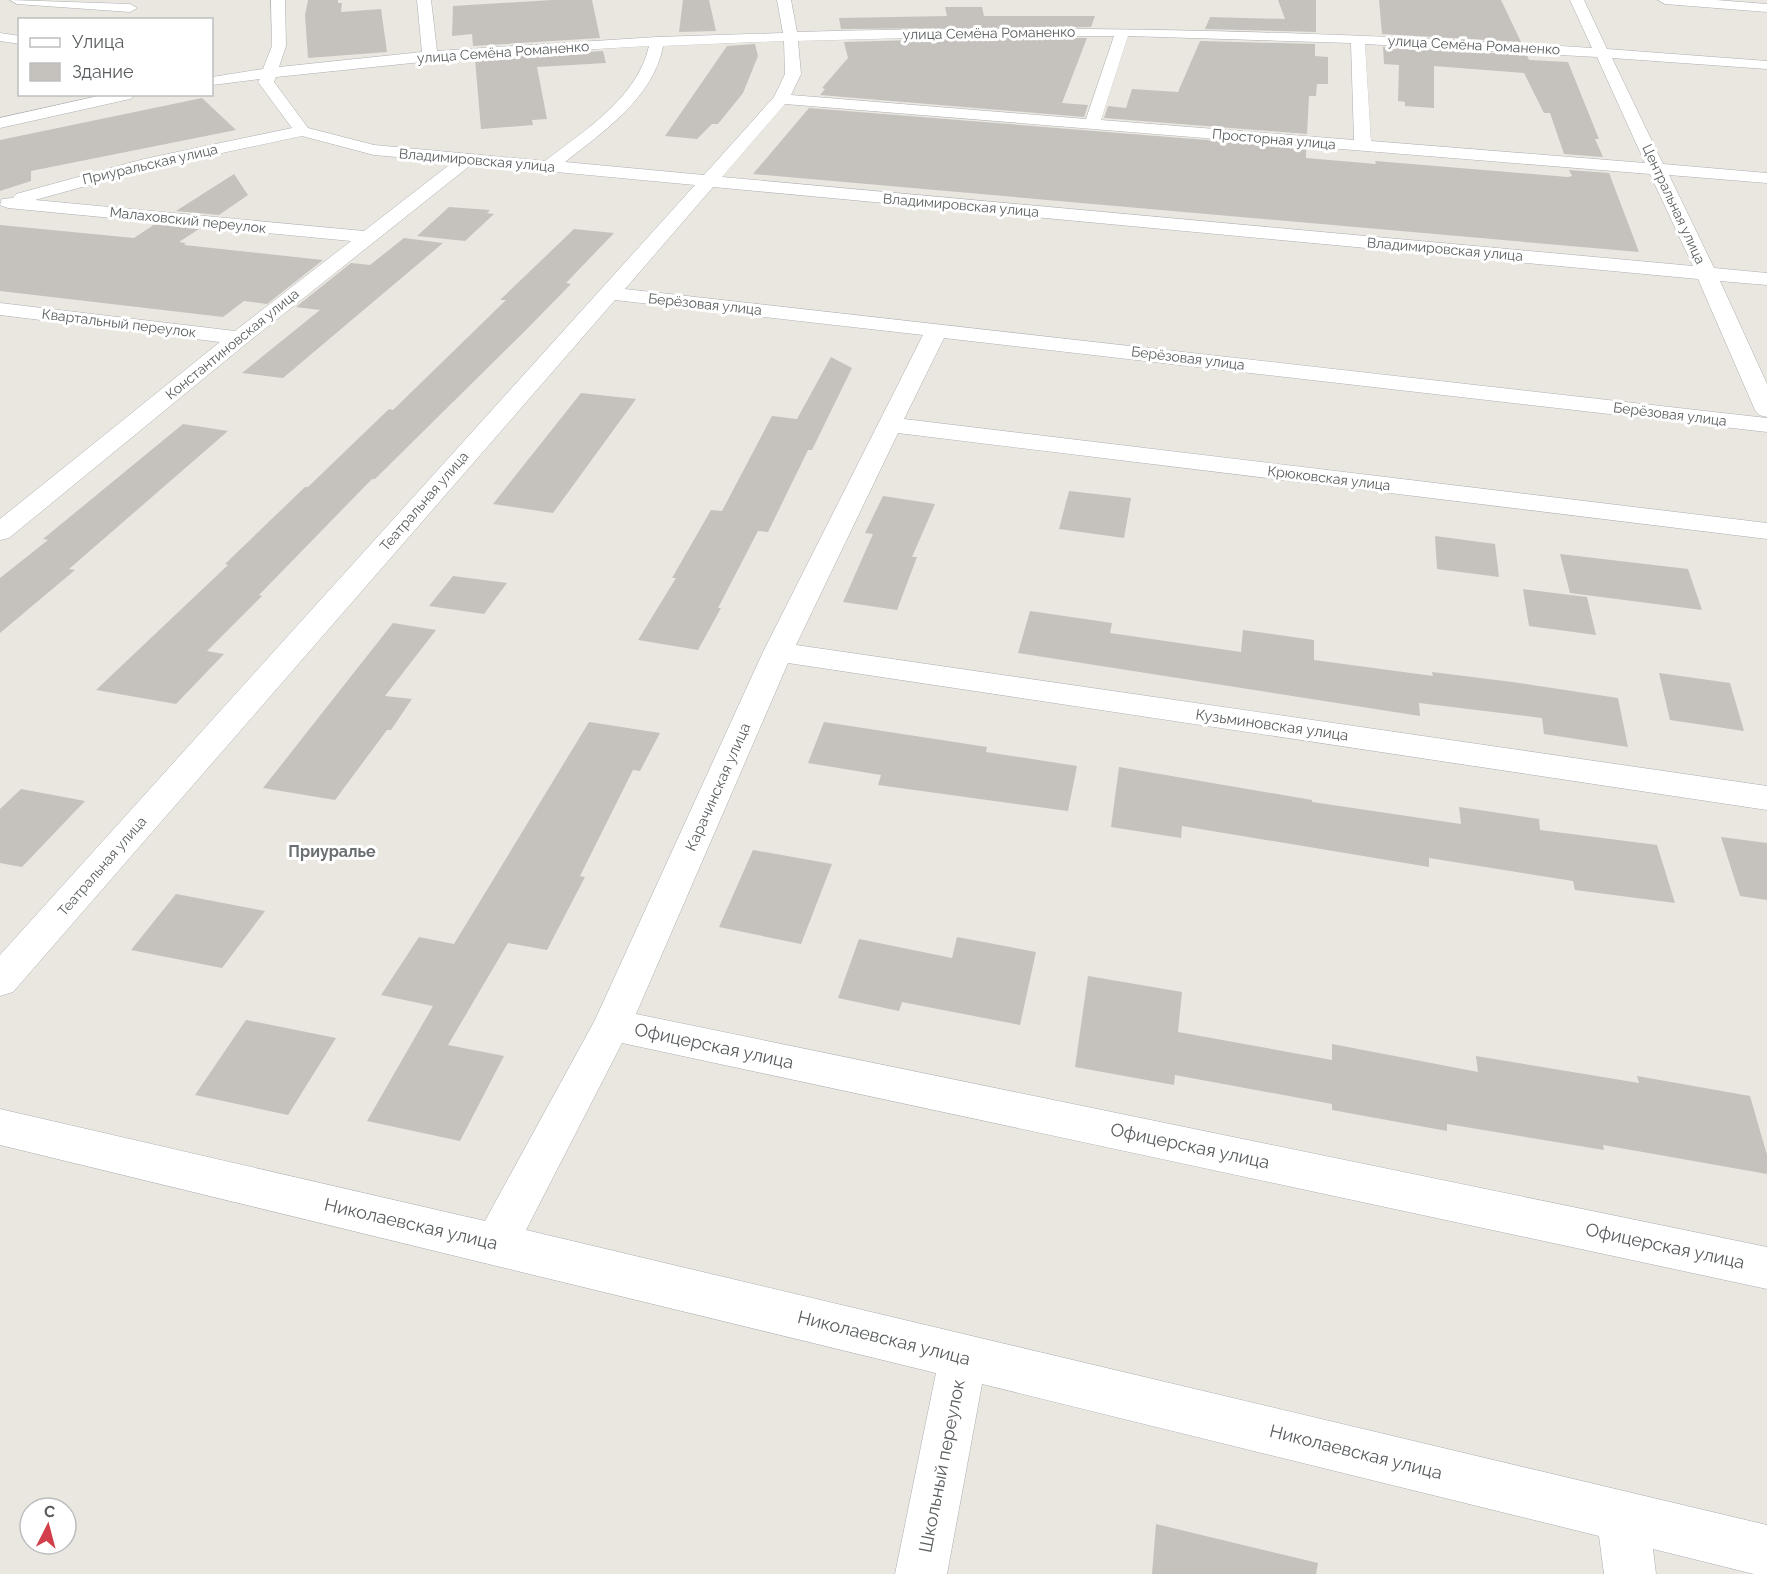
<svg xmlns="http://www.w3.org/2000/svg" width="1767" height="1574" font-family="Raleway,sans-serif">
  <rect width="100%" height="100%" fill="#eae6e0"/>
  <!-- building -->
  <path fill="#c5c1bd" d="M308 0H338V3H342L341 12 381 9 387 52 308 58 305 15Z
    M552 0H592L600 38 473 46 472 34 452 36 453 6Z
    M683 0H709L716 31 679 32Z
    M1278 0H1316V32L1205 29 1210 17 1285 19Z
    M1379 0H1501L1521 42 1382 34Z
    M945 7H982L984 16H1095L1091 27 841 29 839 18 947 16Z
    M985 38H1087L1062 103 1088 105 1084 117 820 95 825 89 822 88 848 58 844 42Z
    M1200 41 1315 44V56L1328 57V84H1317L1316 96H1309L1307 134 1104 118 1108 106 1126 108 1132 89 1178 92Z
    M755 44 758 56 743 93 718 124H712L697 139 665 136 727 46Z
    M1383 47 1527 55 1529 60 1568 62 1599 139H1595L1603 157 1564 154 1550 113H1544L1524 73 1434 66V108L1405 106V102L1398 101 1399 65 1384 64Z
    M603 51 606 63 537 67 547 119 532 120 533 125 481 129 475 59Z
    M202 98 236 130 31 171V181L0 191V140Z
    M809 108 1306 148V158L1376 164 1375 161 1568 177 1572 176 1569 170 1609 173 1639 252 753 174Z
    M234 174 248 195 219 215 176 211Z
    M449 207 490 210 487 213 494 214 465 241 417 236Z
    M155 224 199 229 179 242 186 243 184 245 323 260 267 304 244 301 223 317 0 291V225L134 238Z
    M574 229 614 233 566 283 571 284 525 331 375 479H372L259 595 262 596 207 651 224 654 176 704 96 690 228 565 225 564 305 487H308L389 409 393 410 506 300H500Z
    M404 238 443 243 283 378 242 373 320 310 296 307 351 263 370 265Z
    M831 357 852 368 812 450H808L768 532 758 531 718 608H721L698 650 638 640 676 578H672L711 510 722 511 772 416 797 419Z
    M581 393 636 399 553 513 493 504Z
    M183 424 228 431 69 569 75 570 0 633V578L48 540 43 539Z
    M1069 491 1131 498 1124 538 1059 529Z
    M883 496 935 504 912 557H917L897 610 843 602 873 534 865 533Z
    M1435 536 1495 544 1499 577 1437 569Z
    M1560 554 1688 569 1702 610 1570 593Z
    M453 576 507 583 484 614 429 606Z
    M1523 589 1587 597 1596 635 1529 626Z
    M1030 611 1112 623 1110 633 1241 652 1243 630 1314 640V660L1433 676 1432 672 1512 682 1618 698 1628 747 1544 734 1542 718 1419 703 1420 716 1018 653Z
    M393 623 436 630 385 696 412 699 391 730H387L335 800 263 788Z
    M1659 673 1730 683 1744 731 1670 720Z
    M589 722 660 733 640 771 633 770 580 876 585 877 547 950 508 943 448 1045 504 1056 460 1141 367 1121 433 1006 381 995 419 937 454 944Z
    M824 722 987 747 986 752 1077 766 1068 811 878 785 881 775 808 763Z
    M1119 767 1312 800V802L1461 824 1459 807 1539 819 1540 830 1657 845 1675 903 1575 890 1573 881 1429 858V867L1182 826 1181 838 1111 827Z
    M21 789 85 801 22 867 0 863V809Z
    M1721 837 1767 843V900L1740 896Z
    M753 850 832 864 801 944 719 927Z
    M176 894 265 911 222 968 131 950Z
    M957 937 1036 952 1020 1025 902 1002 899 1011 838 998 859 939 952 958Z
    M1088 976 1182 992 1178 1032 1332 1060V1044L1478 1072 1476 1056 1639 1083 1637 1076 1750 1096 1767 1155V1174L1603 1145 1604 1150 1447 1124V1131L1332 1110V1104L1175 1075 1174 1085 1075 1067Z
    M246 1020 336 1038 288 1115 195 1095Z
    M1156 1524 1318 1563 1316 1574H1152Z"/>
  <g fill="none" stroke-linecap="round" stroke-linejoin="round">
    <defs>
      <path id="minor" d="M10 0 130 4 137 8 130 12 17 4Z
        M271 0H285L286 46 279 67 422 52 417 0H431L437 51 657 37 783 33 777 0H791L797 32C1063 24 1327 31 1592 48L1570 0H1584L1607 49 1767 61V69L1612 58 1663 164 1767 173V183L1669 175 1714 268 1767 273V285L1720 281 1767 384V417L1759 415 1755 410 1698 279 713 187 625 289 1767 418V432L944 338 904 419 1767 523V539L898 433 796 645 1767 786V810L788 663 636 1014 1767 1247V1289L622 1043 526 1230 1767 1525V1574H1754L1653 1549 1656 1574H1604L1599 1536 982 1384 947 1574H895L936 1373 0 1145V1109L485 1221 595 1020 763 652 923 335 615 300 13 992 0 996V955L695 185 472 164 247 343 9 538 0 540V519L220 342 0 315V303L235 331 351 241 8 208 0 205 2 199 13 198 16 194 144 159 292 128 258 82 260 79 212 85V77L263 69 272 46ZM985 36H1114L1086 119 791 95 801 74 798 41ZM1128 36 1351 43 1354 140 1101 120ZM784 41 785 74 774 97 704 175 565 162C603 132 654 97 663 46ZM1365 44 1597 57 1645 163 1371 141ZM649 46C638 97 584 131 545 161L374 145 308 128 274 82 276 77 480 56ZM785 104 1650 174 1693 266 722 177ZM302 136 374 155 453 162 364 231 35 200 147 169Z
        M1658 0H1716L1767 4V12L1665 4Z
        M0 33 20 36V44L0 41Z
        M107 94H137L130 99 0 128V118Z"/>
    </defs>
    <!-- minor casing -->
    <use href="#minor" stroke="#acafb1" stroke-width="1"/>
    <!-- minor -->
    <use href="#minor" fill="#fff" fill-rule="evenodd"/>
  </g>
  <g text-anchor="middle" stroke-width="6" stroke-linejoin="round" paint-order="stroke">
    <!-- far-street labels -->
    <g font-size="14" fill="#595d5f" stroke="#fff">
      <text transform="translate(989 33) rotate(-1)" y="5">улица Семёна Романенко</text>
      <text transform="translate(1474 45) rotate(3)" y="5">улица Семёна Романенко</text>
      <text transform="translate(503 52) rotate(-4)" y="5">улица Семёна Романенко</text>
      <text transform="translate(1274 139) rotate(5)" y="5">Просторная улица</text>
      <text transform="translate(477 160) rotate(5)" y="5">Владимировская улица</text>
      <text transform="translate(150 164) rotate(-13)" y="5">Приуральская улица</text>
      <text transform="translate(1674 204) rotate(65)" y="5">Центральная улица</text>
      <text transform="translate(961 205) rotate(5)" y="5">Владимировская улица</text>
      <text transform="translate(188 220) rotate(6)" y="5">Малаховский переулок</text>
      <text transform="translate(1445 249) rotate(5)" y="5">Владимировская улица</text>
      <text transform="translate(705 304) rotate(6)" y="5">Берёзовая улица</text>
      <text transform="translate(119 323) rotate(7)" y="5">Квартальный переулок</text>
      <text transform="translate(232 344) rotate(-39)" y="5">Константиновская улица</text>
      <text transform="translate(1188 358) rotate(7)" y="5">Берёзовая улица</text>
      <text transform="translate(1670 414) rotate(7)" y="5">Берёзовая улица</text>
      <text transform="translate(1329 478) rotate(7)" y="5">Крюковская улица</text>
      <text transform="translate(424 501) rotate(-49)" y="5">Театральная улица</text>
      <text transform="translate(102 866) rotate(-49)" y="5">Театральная улица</text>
    </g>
    <!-- street labels -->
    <g font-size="15" fill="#595d5f" stroke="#fff">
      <text transform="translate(1272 725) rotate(8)" y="5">Кузьминовская улица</text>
      <text transform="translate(718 787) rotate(-66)" y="5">Карачинская улица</text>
    </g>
    <!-- neighbourhood labels -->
    <g font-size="16" font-weight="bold" fill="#6a6f71" stroke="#fff">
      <text x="332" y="857">Приуралье</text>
    </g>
    <!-- near-street labels -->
    <g font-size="18" fill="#595d5f" stroke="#fff">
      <text transform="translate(714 1046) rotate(12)" y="6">Офицерская улица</text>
      <text transform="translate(1190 1146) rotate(12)" y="6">Офицерская улица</text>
      <text transform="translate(411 1224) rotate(13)" y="6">Николаевская улица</text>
      <text transform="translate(1665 1246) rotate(12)" y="6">Офицерская улица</text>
      <text transform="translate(884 1338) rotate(14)" y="6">Николаевская улица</text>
      <text transform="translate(1356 1452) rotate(14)" y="6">Николаевская улица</text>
      <text transform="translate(942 1466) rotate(-79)" y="6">Школьный переулок</text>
    </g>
  </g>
  <!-- legend -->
  <rect x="18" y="18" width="195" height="78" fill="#ffffff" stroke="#bdbebf" stroke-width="1.5"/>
  <rect x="30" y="38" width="30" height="9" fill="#ffffff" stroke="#bdbebf" stroke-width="1.5"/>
  <text x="72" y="48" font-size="18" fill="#595d5f">Улица</text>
  <rect x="30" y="63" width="30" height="18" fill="#c5c1bd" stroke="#bdbebf" stroke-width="1.5"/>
  <text x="72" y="78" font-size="18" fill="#595d5f">Здание</text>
  <!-- north arrow -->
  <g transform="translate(48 1526) rotate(6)"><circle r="28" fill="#ffffff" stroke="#bdbebf" stroke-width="1.5"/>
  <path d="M0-4.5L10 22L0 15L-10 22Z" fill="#d23e49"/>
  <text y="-9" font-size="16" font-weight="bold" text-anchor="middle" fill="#595d5f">С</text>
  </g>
</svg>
